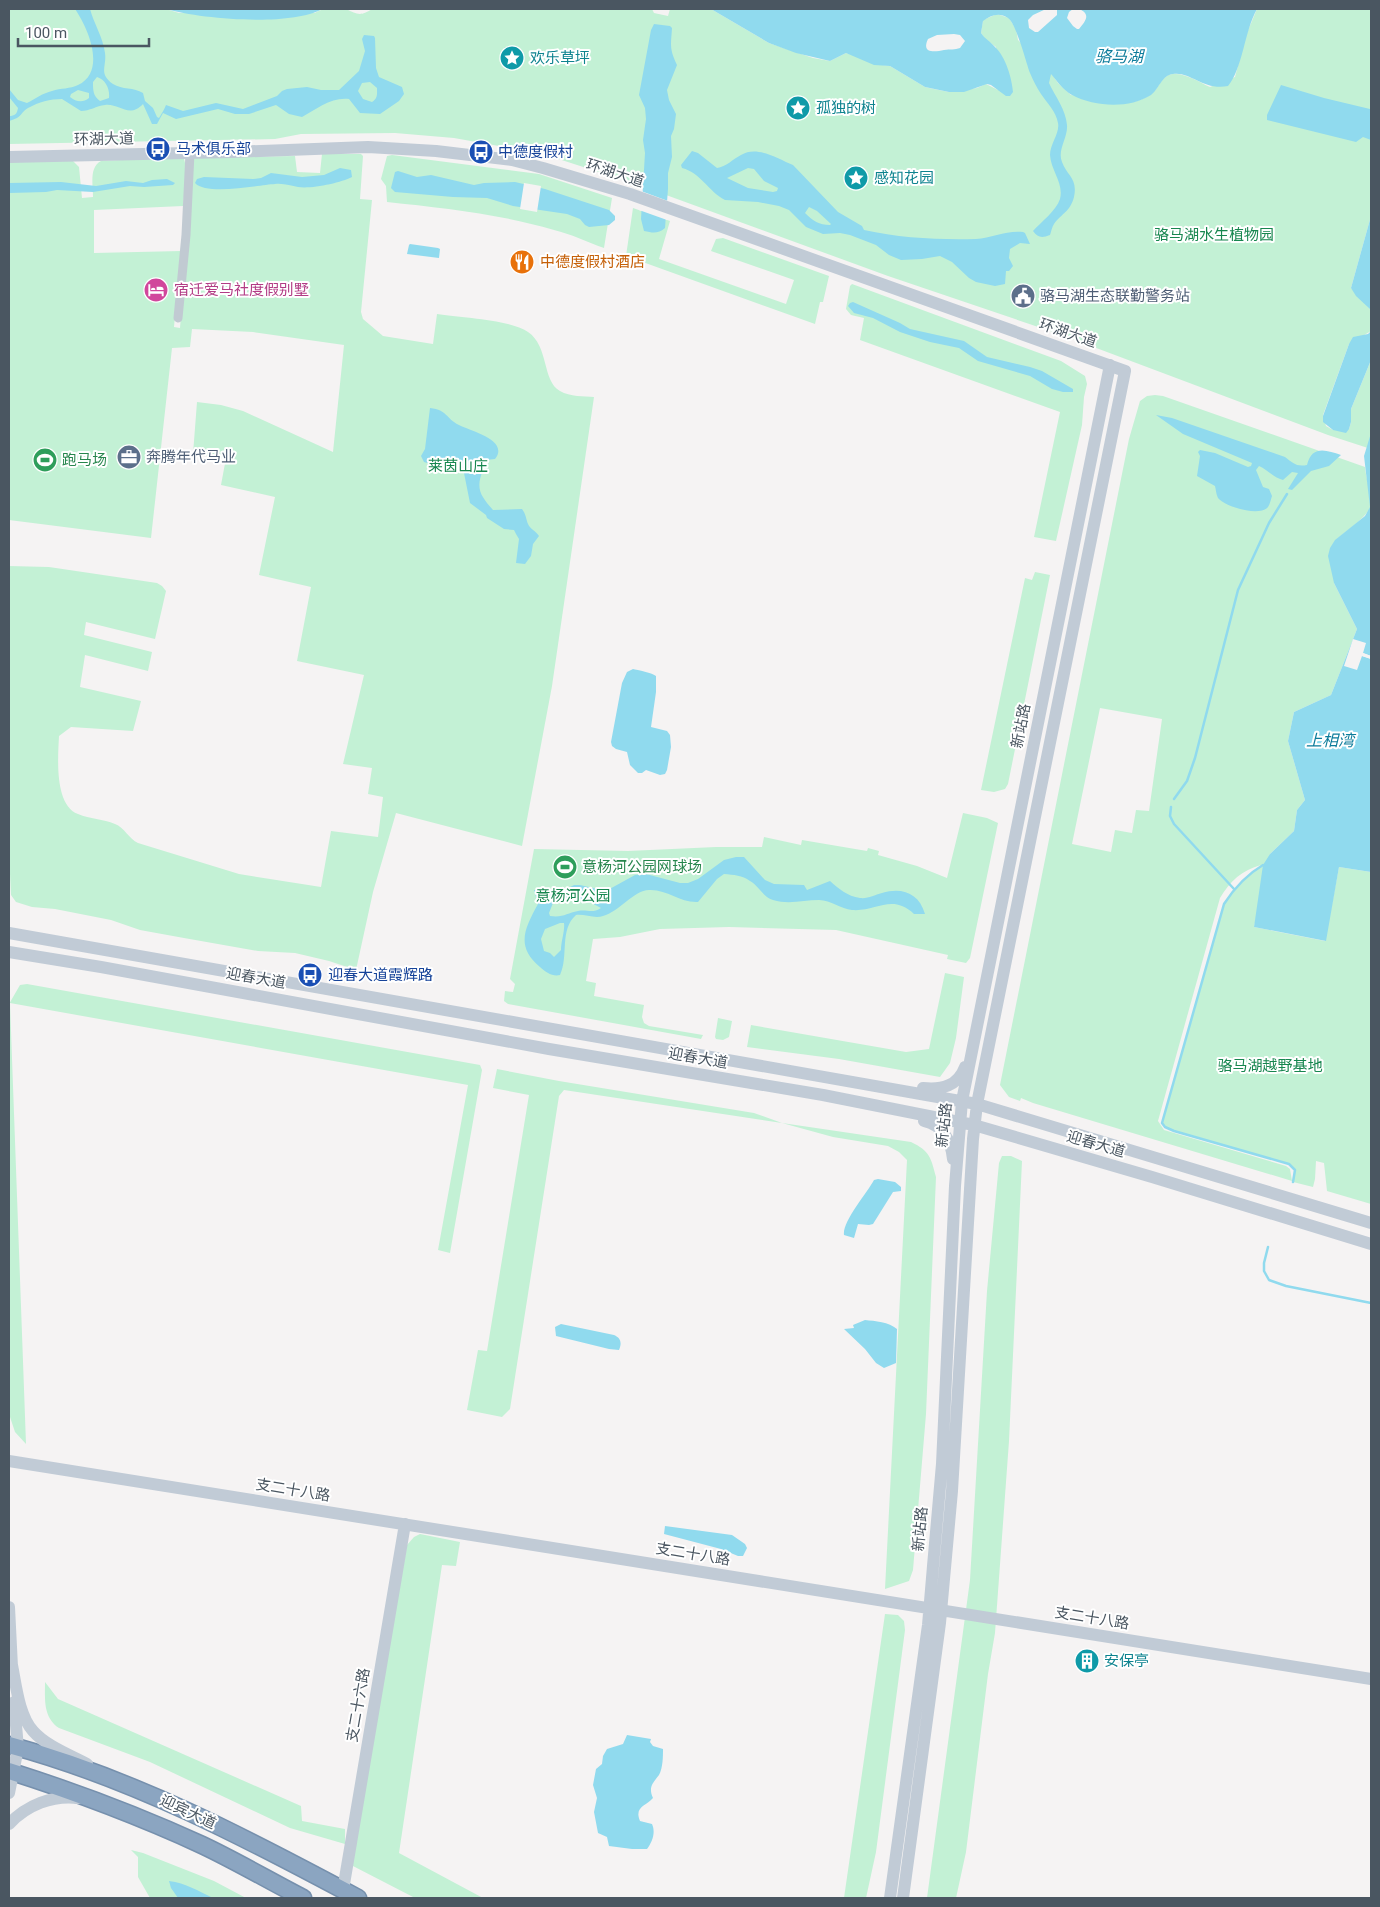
<svg xmlns="http://www.w3.org/2000/svg" width="1380" height="1907" font-family="Roboto,'Noto Sans SC',sans-serif">
  <rect width="100%" height="100%" fill="#f5f3f3"/>
  <!-- green -->
  <path fill="#c3f1d5" fill-rule="evenodd" d="M9 9H166L179 13H315C322 8 337 6 346 9 357 14 360 17 372 9H652L654 13 668 16 670 9H711L769 43 813 58 830 61 846 53 853 55 874 64 890 66 925 87 934 89 949 92 977 88 986 84 998 90 996 47 985 39 981 33 983 20 997 14 1009 18 1016 29 1018 40 1051 73 1058 83 1071 95 1133 102C1140 100 1146 98 1151 94 1159 89 1162 74 1173 74 1186 73 1199 82 1210 87L1235 77 1246 35 1257 9H1371V216L1351 288 1371 310V331L1349 344 1323 415 1326 426 1333 430 1349 429 1351 422V409L1371 360V449L1328 435 1059 334 888 276 636 184 543 154 454 138 395 133 301 134 275 139 9 144Z
    M322 154H361L363 156 360 199 372 200 361 312 363 319 383 336 433 344 437 314C461 318 509 319 528 332 549 346 542 381 560 391 570 397 584 396 594 397L552 686 522 846 396 813 373 892 356 970 329 961 295 953 258 951 184 938 140 930 111 920 55 909 32 907 16 902 11 895 9 853V566L49 567 157 583 162 586 166 591 155 639 86 622 84 635 152 652 148 671 85 655 80 687 141 701 133 731 71 727 59 736C58 757 54 805 78 814 90 819 103 819 115 824 124 827 129 839 138 843L239 874 321 887 331 831 378 837 383 797 368 794 372 768 343 764 364 675 297 661 311 587 259 575 275 497 221 485 226 458 193 454 197 402 221 405 243 411 333 452 344 345 253 332 192 329 190 347 172 348 151 538 9 520V161L72 160 79 167 82 198 93 197C93 185 89 167 101 161L183 157C189 167 184 194 183 206L94 210V253L181 251 174 327 180 328 193 158 295 156 297 172 320 173Z
    M392 155 539 174 612 198 604 248C587 242 571 234 554 230 500 214 443 208 387 202L386 186 381 179 387 156Z
    M633 208 670 221 659 259 786 304 794 280 711 251 716 239 723 238 829 276 823 302H820L815 324 626 256Z
    M852 284 1061 361 1085 376 1087 384 1084 397 1082 425 1056 541 1034 537 1060 412 860 340 864 318 851 315 846 309 850 286Z
    M1155 395 1163 396 1365 467C1366 479 1371 491 1371 504 1370 516 1344 532 1335 541L1334 583 1357 629 1331 695 1294 712 1288 741 1305 800 1297 810 1294 831 1270 854 1254 927 1325 941 1339 867 1371 872V1204L1327 1191 1324 1163 1316 1161 1315 1179 1313 1187 1293 1182 1295 1170 1289 1164 1174 1131 1165 1127 1162 1123 1224 904C1237 884 1245 880 1261 865 1242 870 1230 881 1220 898L1158 1121 1164 1130 1286 1166 1290 1169 1292 1181 1033 1103 1021 1098 1020 1101 1009 1097 1000 1085 1129 439 1140 401 1147 396ZM1100 708 1162 719 1149 811 1136 810 1132 833 1115 830 1111 852 1072 844Z
    M1035 572 1050 575 1008 784 1005 789 994 792 981 790 1025 578 1032 580Z
    M963 813 987 818 998 823 970 958 966 963 947 959 948 955 836 930 729 927 660 929 620 937 593 939 586 981 596 983 594 996 644 1005 642 1017 644 1023 649 1026 703 1035 701 1039 508 1004 504 1001 505 991 513 992 515 984 510 979 534 849 628 851 716 847H762L764 837 801 845 802 840 867 851 868 848 879 851 878 855 917 866 947 878Z
    M945 973 964 977 956 1038 950 1063 940 1077 839 1059 747 1047 751 1025 906 1052 929 1049Z
    M27 984 480 1065 482 1070 450 1253 438 1250 468 1085 10 1003 26 1444 15 1432 10 1417 9 1391V1004L20 985Z
    M718 1018 732 1021 729 1037 723 1040 716 1039 715 1037Z
    M497 1069 559 1081 754 1113 782 1123 911 1142C930 1151 931 1158 936 1177L926 1414 913 1570 909 1581 885 1589 907 1160 899 1152 888 1146 833 1137 782 1123 564 1090 559 1096 510 1409 502 1417 467 1410 478 1350 487 1351 529 1095 493 1088Z
    M1002 1156H1011L1022 1161 1009 1441 995 1633 988 1674 966 1852 956 1898H927L970 1580 987 1291 999 1163Z
    M420 1534 460 1542 456 1566 442 1565 399 1853 483 1898H415L351 1865 407 1545 414 1537Z
    M885 1614 898 1615 904 1621 905 1630 876 1852 866 1898H844Z
    M45 1682 58 1699 301 1806 302 1821 345 1829V1844L290 1828 150 1762 59 1728C43 1717 45 1700 45 1682Z
    M131 1850 143 1853 214 1881 246 1898H150L138 1877V1857Z"/>
  <!-- water -->
  <path fill="#90daee" fill-rule="evenodd" d="M75 9H90C94 24 103 37 105 53 107 67 98 73 113 84 122 90 134 87 143 93L145 101 153 108 157 117 159 118C162 113 164 110 166 105L183 111 216 103 243 109 277 96 282 91 287 89 307 87 321 90H339L359 71 365 51 362 39 364 35 374 36 375 38 376 68 379 77 402 87 404 94 399 101 380 114 360 113 349 99C331 97 317 109 302 117L289 114 276 105 249 114H235L218 109 176 119 163 113 157 124H152L143 104C129 119 119 103 105 105 96 106 90 111 81 111L62 99C50 99 39 102 28 108 19 114 23 117 9 121V116C15 116 17 114 18 108L9 97V89L18 100 27 103C35 99 43 93 52 91 61 88 70 89 78 85 107 71 88 28 75 9ZM97 77C106 80 110 89 109 98L100 101C93 96 93 90 93 82ZM370 82 377 88C377 94 378 98 372 102L363 99 358 91 362 83ZM78 90 89 93V98C83 103 76 102 70 97L71 94Z
    M166 9H322C290 27 201 19 166 9Z
    M711 9H1046L1033 15 1028 20 1029 28 1035 32H1038L1057 15V9H1073L1069 12 1067 18 1073 26 1077 29H1079C1086 21 1091 14 1079 9H1257C1244 32 1243 68 1228 86 1204 91 1190 71 1173 74 1162 75 1159 89 1151 95 1129 109 1095 107 1072 95 1063 90 1057 81 1051 74L1049 83C1055 96 1066 110 1067 125 1068 138 1057 150 1062 162 1067 176 1078 178 1074 197 1070 212 1062 213 1054 224 1052 227 1051 232 1050 235 1042 238 1038 238 1033 231 1041 222 1056 211 1060 199 1064 183 1051 171 1050 155 1050 144 1060 133 1058 123 1056 111 1047 103 1041 94 1037 88 1033 80 1030 73 1026 62 1016 23 1008 18 999 12 991 15 983 21L981 33C985 39 990 41 995 47 1006 57 1012 79 1013 92L1010 96H1006L991 85 987 84 964 92H949L925 87 890 66 874 65 846 53 830 61 796 53 769 43ZM954 34 960 35 965 41 960 48C955 50 950 49 944 50 935 52 921 54 928 39L937 35Z
    M654 24 670 26 672 28C671 45 669 48 677 65L667 90 669 100 676 114 674 129 671 136 672 157 668 173V189L665 228C658 234 653 233 644 231L641 219 645 153 643 140 646 119 645 108 639 95 651 30Z
    M1281 85 1324 98 1370 109 1371 140 1363 137 1356 142 1267 120V115Z
    M692 151 698 153 717 168C726 167 733 159 741 155 757 145 778 159 793 165L838 212 862 226 864 230C900 238 939 240 976 239 992 238 1007 230 1023 232L1025 233 1030 244 1020 243 1010 249 1009 258 1013 266 1009 271H1006L1005 284 995 286 976 282 969 278 952 262 940 256 922 259 901 260 889 255 876 245 850 235 840 233 823 234 806 227 789 210 779 206 758 202 725 200C708 191 701 173 682 168L681 165ZM748 168 754 169 764 181 778 188 777 191 773 192 748 188 727 178ZM809 207 817 211 831 224 830 225C819 225 813 221 805 213Z
    M340 168 351 170 352 177C340 183 312 189 298 187 291 186 284 183 275 184 258 185 207 196 195 183L197 179 204 177 253 179 261 178 271 173 302 177 324 175Z
    M398 171 417 177 431 175 474 185 484 183 515 182 545 189 609 210 615 216V220L609 225 589 227 585 225 580 219 567 214 513 206 487 198 453 197 395 192 391 188 395 172Z
    M167 179 175 183 173 185 144 187 130 186 93 192 57 190 46 192 9 193V183L61 182 96 186 126 181 143 183 152 180Z
    M1371 216V310L1356 296 1351 288Z
    M410 244 438 248 440 249 439 258 407 254 409 245Z
    M853 302 900 323 910 329 964 341 987 357 1030 367 1042 371 1073 389V392H1063L1052 389 1030 376 978 361 959 348 930 342 900 332 873 318 854 313 848 306 850 303Z
    M1371 331V360L1351 409V422L1349 429 1346 433 1333 430 1323 422V416L1349 344 1353 337 1368 334Z
    M430 408C448 410 445 418 459 425 470 431 510 440 495 459L476 461 471 465 483 470C475 489 481 496 493 510L522 509C526 514 526 519 528 524 530 529 536 531 539 536L533 544 531 556 525 564 516 563 519 539 516 534 514 530 504 529 487 518 486 515 470 503 464 473 459 464 437 466 424 462 421 456 425 449Z
    M1156 415 1172 418 1285 457C1293 463 1296 467 1307 465 1312 445 1326 450 1341 455L1329 466 1311 471 1292 490 1288 489 1298 473 1292 472 1283 480C1274 478 1268 470 1259 466L1256 470 1263 487 1269 489 1272 496C1271 499 1270 504 1268 507 1260 517 1225 507 1218 498 1216 494 1216 490 1215 486L1197 476 1200 456 1198 452 1200 450 1215 453 1248 467 1251 466 1252 463 1183 434Z
    M1371 433V656L1363 653 1362 656 1371 659V872L1339 867 1326 941 1254 927 1263 865 1270 854 1294 831 1297 810 1305 800 1288 741 1294 712 1331 695 1357 629 1334 583 1328 556 1330 548 1335 540 1365 516 1370 507 1364 456Z
    M633 669C637 670 653 673 656 676V692L651 727 667 731 670 735 671 747 667 770 665 774 660 775 646 770 642 773H638L630 765 627 752 616 749 612 746 611 742 622 683 627 672Z
    M736 857H744L765 880 774 884 804 885 807 890 830 881C839 889 847 896 860 898 868 899 874 895 882 893 902 887 919 893 925 914H914C892 893 876 912 852 910 841 909 831 900 819 900 804 900 789 905 773 900 763 897 759 886 750 881 742 875 734 875 724 874L717 879 698 902C680 903 667 889 649 890 634 890 619 912 603 916 595 919 585 914 576 915 559 930 569 956 560 975 553 977 545 972 540 967 515 946 525 928 538 904L534 890 562 891 574 885H580L606 891 635 875 646 874 680 883H688L698 879 724 860ZM573 899 586 900 601 908C592 914 587 909 578 911 567 913 563 918 550 916L549 913 553 903ZM560 923H564C565 931 561 941 561 950L554 957 550 953 544 951 541 939 545 929Z
    M878 1179 895 1182 901 1187V1191L893 1192 873 1224 869 1225 858 1224 854 1238 844 1235C842 1222 867 1193 874 1180Z
    M865 1320C875 1321 889 1322 897 1329L896 1363 884 1368 876 1363 865 1349 844 1329 854 1328 853 1325Z
    M561 1324 614 1335C621 1338 622 1343 619 1350L609 1349 556 1336 555 1327Z
    M665 1526 732 1535 745 1544 747 1548 743 1556H738L721 1549 664 1534Z
    M627 1735 651 1739 650 1742 653 1746 663 1749C663 1756 663 1768 659 1775 653 1783 648 1787 653 1798 646 1806 634 1807 640 1821L652 1824C656 1833 652 1842 647 1849H632L609 1846 607 1837 598 1833 594 1812 597 1798 593 1785 596 1769 602 1764 603 1756 607 1749 623 1744Z
    M169 1881C186 1883 198 1891 213 1898H178L171 1888Z"/>
  <!-- pier -->
  <path fill="#f5f3f3" d="M524 183 541 186 537 212 520 209Z
    M641 191 668 201 667 220 639 210Z
    M1353 639 1366 643 1363 653 1371 656V659L1362 656 1357 670 1344 666Z"/>
  <g fill="none" stroke-linecap="round" stroke-linejoin="round">
    <!-- stream -->
    <path stroke="#90daee" stroke-width="2.5" d="M1174 799 1187 781 1195 758 1238 590 1269 523 1287 494
      M1171 807 1170 816 1174 824 1234 889
      M1263 865C1246 875 1235 887 1224 904L1162 1123 1165 1127 1174 1131 1289 1164 1295 1170 1293 1182
      M1268 1247 1264 1263V1271L1269 1280 1286 1286 1371 1303"/>
    <defs>
      <path id="highway" d="M9 1745C132 1778 246 1838 358 1898
        M9 1771C75 1792 139 1816 202 1845 236 1861 270 1881 303 1898"/>
    </defs>
    <!-- highway casing -->
    <use href="#highway" stroke="#7690ad" stroke-width="19"/>
    <!-- street -->
    <path stroke="#c1cad2" stroke-width="9" d="M178 318 186 235 190 153"/>
    <!-- secondary -->
    <path stroke="#c1cbd6" stroke-width="12" d="M9 157 232 152 368 147 436 151 512 160 543 168 630 194 1125 371 977 1104 973 1139 952 1491 940 1623 903 1898
      M9 933 977 1104 1371 1223
      M9 952 101 967 549 1049 823 1095 974 1125 1152 1177 1371 1244
      M923 1088C942 1090 958 1086 965 1067
      M924 1121C944 1126 951 1140 953 1159
      M9 1461 1371 1679
      M9 1607 12 1667
      M11 1660C16 1683 18 1714 33 1731 46 1746 70 1755 87 1764
      M9 1793 18 1748 14 1702
      M9 1824C27 1805 52 1795 78 1798
      M343 1890 405 1524
      M890 1898 928 1625 933 1566 942 1464 955 1186 962 1101 1110 365"/>
    <!-- highway -->
    <use href="#highway" stroke="#8ba5c1" stroke-width="16"/>
  </g>
  <!-- icons -->
  <defs>
    <symbol id="sight-disc" viewBox="-11 -11 22 22"><circle r="9.5" fill="#0f9aa8" stroke="#fff"/><path d="M0-6L1.8-2.2L6-1.7L2.9 1.2L3.7 5.4L0 3.3L-3.7 5.4L-2.9 1.2L-6-1.7L-1.8-2.2Z" fill="#fff"/></symbol>
    <symbol id="bus-disc" viewBox="-11 -11 22 22"><circle r="9.5" fill="#1a4fb4" stroke="#fff"/><path d="M-5-6H5V4H4V6H2V4H-2V6H-4V4H-5ZM-3.5-4V0h7V-4ZM-3.5 1.2v1.5H-2V1.2ZM2 1.2v1.5H3.5V1.2Z" fill="#fff"/></symbol>
    <symbol id="restaurant-disc" viewBox="-11 -11 22 22"><circle r="9.5" fill="#e8710a" stroke="#fff"/><path d="M-5-6h1v4h1v-4h1v4h1v-4h1v5L-1.5 .5V6h-2V.5L-5-1ZM5-6V6H3V1.5H1.5Q1.5-4 5-6Z" fill="#fff"/></symbol>
    <symbol id="hotel-disc" viewBox="-11 -11 22 22"><circle r="9.5" fill="#d1479c" stroke="#fff"/><path d="M-6-4.5h1.5V1H6V5H4.5V3h-9V5H-6ZM-4 0a1.8 1.8 0 1 1 3.6 0ZM.5 0V-2.5h3Q6-2.5 6 0Z" fill="#fff"/></symbol>
    <symbol id="civic-disc" viewBox="-11 -11 22 22"><circle r="9.5" fill="#5c6f8a" stroke="#fff"/><path d="M-.6-6.5H3V-4.5H.6V-3L4-1V1h2V6H-6V1h2V-1L-.6-3ZM-1.2 2.5V6h2.4V2.5Z" fill="#fff"/></symbol>
    <symbol id="office-disc" viewBox="-11 -11 22 22"><circle r="9.5" fill="#5c6f8a" stroke="#fff"/><path d="M-6-3h4V-5.5h4V-3h4V5H-6ZM-1-4.5V-3h2v-1.5ZM-6 0V1H6V0Z" fill="#fff"/></symbol>
    <symbol id="stadium-disc" viewBox="-11 -11 22 22"><circle r="9.5" fill="#2e9e5b" stroke="#fff"/><path d="M0-5a6.5 5 0 1 0 0 10a6.5 5 0 1 0 0-10ZM-3.5-1.8h7v3.6h-7Z" fill="#fff"/></symbol>
    <symbol id="building-disc" viewBox="-11 -11 22 22"><circle r="9.5" fill="#0f9aa8" stroke="#fff"/><path d="M-4-6H4V6H1V3H-1V6H-4ZM-2.5-4.3h1.7v1.8h-1.7ZM.8-4.3h1.7v1.8H.8ZM-2.5-1h1.7V.8h-1.7ZM.8-1h1.7V.8H.8Z" fill="#fff"/></symbol>
  </defs>
  <g fill-rule="evenodd">
    <use href="#sight-disc" x="498" y="44" width="28" height="28"/>
    <use href="#sight-disc" x="784" y="94" width="28" height="28"/>
    <use href="#bus-disc" x="144" y="135" width="28" height="28"/>
    <use href="#bus-disc" x="467" y="138" width="28" height="28"/>
    <use href="#sight-disc" x="842" y="164" width="28" height="28"/>
    <use href="#restaurant-disc" x="508" y="248" width="28" height="28"/>
    <use href="#hotel-disc" x="142" y="276" width="28" height="28"/>
    <use href="#civic-disc" x="1009" y="282" width="28" height="28"/>
    <use href="#office-disc" x="115" y="443" width="28" height="28"/>
    <use href="#stadium-disc" x="31" y="446" width="28" height="28"/>
    <use href="#stadium-disc" x="551" y="853" width="28" height="28"/>
    <use href="#bus-disc" x="296" y="961" width="28" height="28"/>
    <use href="#building-disc" x="1073" y="1647" width="28" height="28"/>
  </g>
  <g text-anchor="middle" stroke-width="4" stroke-linejoin="round" paint-order="stroke">
    <!-- culture labels -->
    <g font-size="15" fill="#0d838f" stroke="#fff" text-anchor="start">
      <text x="530" y="63">欢乐草坪</text>
      <text x="816" y="113">孤独的树</text>
      <text x="874" y="183">感知花园</text>
      <text x="1104" y="1666">安保亭</text>
    </g>
    <!-- street labels -->
    <g font-size="15" fill="#4a5661" stroke="#fff">
      <text transform="translate(104 139) rotate(-1)" y="5">环湖大道</text>
      <text transform="translate(615 173) rotate(18)" y="5">环湖大道</text>
      <text transform="translate(1068 333) rotate(19)" y="5">环湖大道</text>
      <text transform="translate(1021 726) rotate(-79)" y="5">新站路</text>
      <text transform="translate(256 978) rotate(10)" y="5">迎春大道</text>
      <text transform="translate(698 1058) rotate(10)" y="5">迎春大道</text>
      <text transform="translate(944 1125) rotate(-84)" y="5">新站路</text>
      <text transform="translate(1096 1144) rotate(16)" y="5">迎春大道</text>
      <text transform="translate(293 1490) rotate(9)" y="5">支二十八路</text>
      <text transform="translate(920 1529) rotate(-85)" y="5">新站路</text>
      <text transform="translate(693 1554) rotate(9)" y="5">支二十八路</text>
      <text transform="translate(1092 1618) rotate(9)" y="5">支二十八路</text>
      <text transform="translate(358 1705) rotate(-80)" y="5">支二十六路</text>
      <text transform="translate(188 1812) rotate(25)" y="5">迎宾大道</text>
    </g>
    <!-- transit labels -->
    <g font-size="15" fill="#164399" stroke="#fff" text-anchor="start">
      <text x="176" y="154">马术俱乐部</text>
      <text x="498" y="157">中德度假村</text>
      <text x="328" y="980">迎春大道霞辉路</text>
    </g>
    <!-- park labels -->
    <g font-size="15" fill="#17864f" stroke="#fff">
      <text x="1214" y="240">骆马湖水生植物园</text>
      <text x="458" y="471">莱茵山庄</text>
      <text x="573" y="901">意杨河公园</text>
      <text x="1270" y="1071">骆马湖越野基地</text>
    </g>
    <!-- food labels -->
    <g font-size="15" fill="#c56008" stroke="#fff" text-anchor="start">
      <text x="540" y="267">中德度假村酒店</text>
    </g>
    <!-- hotel labels -->
    <g font-size="15" fill="#b23c85" stroke="#fff" text-anchor="start">
      <text x="174" y="295">宿迁爱马社度假别墅</text>
    </g>
    <!-- service labels -->
    <g font-size="15" fill="#4e5e75" stroke="#fff" text-anchor="start">
      <text x="1040" y="301">骆马湖生态联勤警务站</text>
      <text x="146" y="462">奔腾年代马业</text>
    </g>
    <!-- leisure labels -->
    <g font-size="15" fill="#27864d" stroke="#fff" text-anchor="start">
      <text x="62" y="465">跑马场</text>
      <text x="582" y="872">意杨河公园网球场</text>
    </g>
    <!-- water labels -->
    <g font-size="16" font-style="italic" fill="#0c7c9b" stroke="#fff">
      <text x="1119" y="62">骆马湖</text>
      <text x="1330" y="746">上相湾</text>
    </g>
  </g>
  <!-- border -->
  <rect width="1380" height="1907" fill="none" stroke="#4a5661" stroke-width="20"/>
  <!-- scale -->
  <path d="M18 38v8h131v-8" fill="none" stroke="#4a5661" stroke-width="2.5"/>
  <text x="25" y="38" font-size="15" fill="#4a5661" stroke="#ffffff" stroke-width="4" paint-order="stroke">100 m</text>
</svg>
